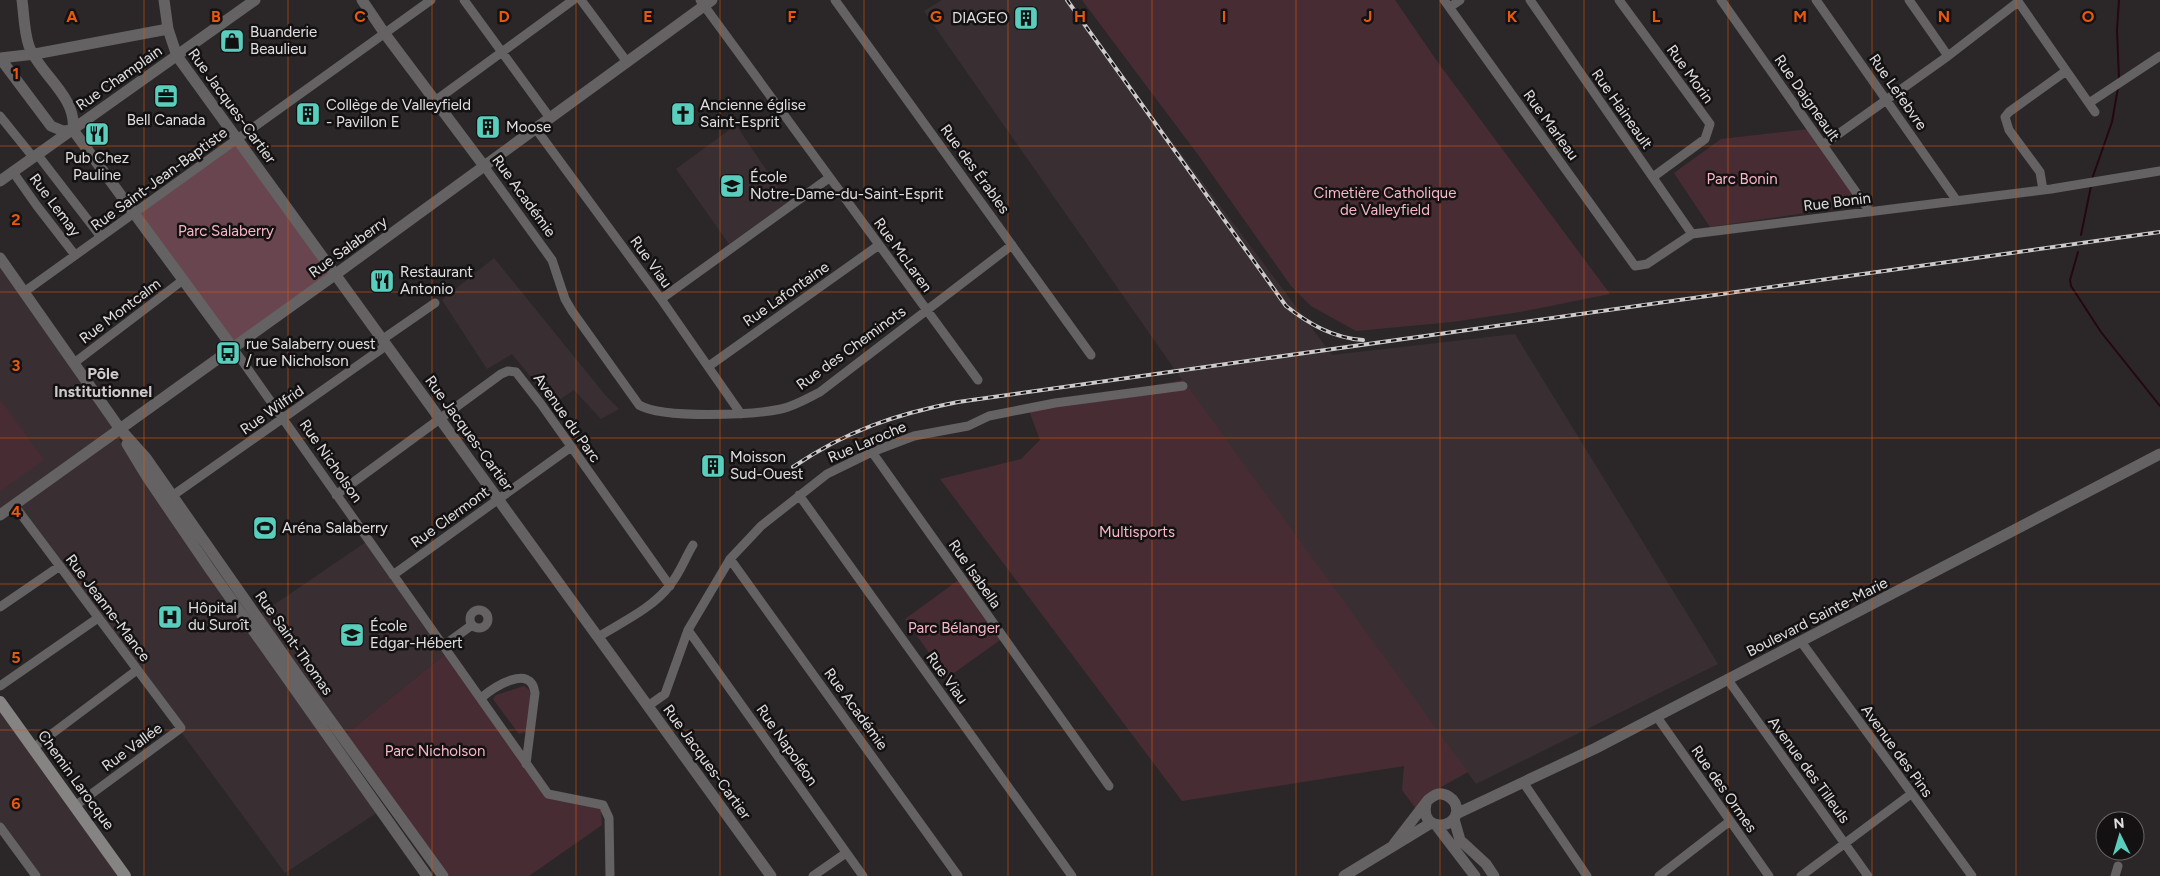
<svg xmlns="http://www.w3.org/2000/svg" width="2160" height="876" font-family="Figtree,sans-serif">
  <rect width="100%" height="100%" fill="#2b2728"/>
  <!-- built -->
  <path fill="#392f32" d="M942 0H1066L1332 355 1515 334 1718 664 1476 784 1175 370 924 11Z
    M736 125 788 202 729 244 676 169Z
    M494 258 606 396 619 409 601 419 574 390 553 404 512 354 487 369 442 300Z
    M0 262 116 429 0 512Z
    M115 434 378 812 285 873 14 505Z
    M366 542 444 655 345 735 259 615Z
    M0 711 119 876H37L0 824Z"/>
  <!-- green -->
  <path fill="#482c33" d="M1082 0H1395L1439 64 1610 294 1520 312 1452 322 1356 331 1311 306 1291 286 1199 156Z
    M1809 129 1860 205 1710 227 1674 173 1721 139Z
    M1183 380 1468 772 1432 792 1416 809 1402 790 1404 766 1182 801 940 479 1021 459 1040 440 1028 408Z
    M0 399 44 460 0 491Z
    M960 579 1003 638 947 678 905 619Z
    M444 655 546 796 601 809 602 825 529 876H446L345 735Z
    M524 686 531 691 526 732 519 734 493 699 496 695Z"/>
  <!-- forest -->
  <path fill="#69464f" d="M237 139 336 274 233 348 134 213Z"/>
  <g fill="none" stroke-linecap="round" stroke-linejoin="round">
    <!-- stream -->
    <path stroke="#240711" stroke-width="2" d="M2119 0 2117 30 2119 79
      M2092 179 2112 122 2118 88
      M2081 235 2091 186
      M2078 252 2070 280 2071 286 2101 332 2160 406"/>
    <!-- minor -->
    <path stroke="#646263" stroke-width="9" d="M464 0 550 118
      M581 0 627 62
      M700 0 978 380
      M835 0 1091 355
      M1444 0 1635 266 1647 264 1692 234 2051 189 2160 171
      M1530 0 1692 234
      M1619 0 1710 124 1705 139 1653 177
      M1721 0 1870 212
      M1816 0 1957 201
      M1909 0 1948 56
      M2017 0 2095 112
      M1450 7 1460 0
      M435 101 573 0
      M2089 103 2160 56
      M0 116 33 157
      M536 129 661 299 741 414
      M1823 145 1948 56 2018 2
      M37 154 101 237
      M484 166 552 260 565 299 572 311 639 405C663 419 753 415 781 409 795 406 808 398 820 392L1012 245
      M13 172 37 206 75 255
      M2043 190 2040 172 2009 130 2005 117 2009 112 2066 71
      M24 292 431 0
      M661 299 829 178
      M383 339 435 303
      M233 348 548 794 603 805 609 818 610 876
      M74 363 183 280
      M709 366 879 245
      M872 452 1109 786
      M336 495 501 374 508 371 516 372 541 404 670 586
      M799 495 1072 876
      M172 496 387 345
      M14 505 181 728 75 806
      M730 559 958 876
      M393 575 571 447
      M0 607 60 566
      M470 619a9 9 0 1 1 18 0a9 9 0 1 1-18 0Z
      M688 630 863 876
      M598 637C622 622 653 608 670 585 680 573 685 558 693 545
      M1802 643 1972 876
      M443 646 472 625
      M1728 680 1868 876
      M0 686 98 618
      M481 698C493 688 531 662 535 693L526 764
      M648 706 665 694 688 630 730 559 761 526 827 474 872 452 914 436 968 426 989 416 1055 403 1183 386
      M1657 717 1769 876
      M33 748 137 670
      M1523 782 1587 876
      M0 827 36 876
      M813 876 846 853
      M1659 876 1730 821
      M1801 876 1911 794
      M2115 876 2118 866"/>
    <!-- tertiary -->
    <path stroke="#646263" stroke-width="11" d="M22 0C24 14 24 32 29 46 40 75 77 96 73 130L233 348
      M164 0 168 29 177 56 771 876
      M362 0 385 34 484 166
      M0 58 35 54 168 29
      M0 58 51 126 63 131 73 130
      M0 181 255 0
      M0 258 120 429 146 458 299 677 443 876
      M127 444 147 477 209 568 427 876
      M0 515 336 274 712 0
      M1456 814 1596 748 2160 454
      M1454 819 1460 840 1486 864 1494 876
      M1436 825 1475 876
      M1394 844 1428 800C1433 796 1437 793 1442 794 1447 795 1452 798 1455 803 1466 828 1419 836 1426 804
      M1344 876 1431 823"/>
    <!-- secondary -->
    <path stroke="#868383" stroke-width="12" d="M0 702 125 876"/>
    <defs>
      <path id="rail" d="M1067 0 1286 306C1309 324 1333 338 1363 340
        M793 467C846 431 896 414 958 402L2160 232"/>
    </defs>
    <!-- rail casing -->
    <use href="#rail" stroke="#cccaca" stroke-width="4"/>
    <!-- rail -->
    <use href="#rail" stroke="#131111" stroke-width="2" stroke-dasharray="5.5" stroke-linecap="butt"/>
  </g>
  <!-- grid -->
  <path fill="none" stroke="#e8590c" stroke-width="1" stroke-opacity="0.55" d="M144 0V876M288 0V876M432 0V876M576 0V876M720 0V876M864 0V876M1008 0V876M1152 0V876M1296 0V876M1440 0V876M1584 0V876M1728 0V876M1872 0V876M2016 0V876M0 146H2160M0 292H2160M0 438H2160M0 584H2160M0 730H2160"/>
  <!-- icons -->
  <defs>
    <symbol id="building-square" viewBox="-11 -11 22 22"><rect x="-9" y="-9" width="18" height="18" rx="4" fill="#5acebd" stroke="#131111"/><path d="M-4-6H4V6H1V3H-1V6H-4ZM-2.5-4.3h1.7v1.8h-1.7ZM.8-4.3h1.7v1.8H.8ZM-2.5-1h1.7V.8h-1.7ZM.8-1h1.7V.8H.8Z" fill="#111"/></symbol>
    <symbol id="shop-square" viewBox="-11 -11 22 22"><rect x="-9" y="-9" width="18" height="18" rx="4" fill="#5acebd" stroke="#131111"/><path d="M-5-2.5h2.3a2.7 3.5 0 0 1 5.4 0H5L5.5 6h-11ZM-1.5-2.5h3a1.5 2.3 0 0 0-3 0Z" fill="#111"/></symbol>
    <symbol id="office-square" viewBox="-11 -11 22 22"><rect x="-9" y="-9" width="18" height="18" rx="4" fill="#5acebd" stroke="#131111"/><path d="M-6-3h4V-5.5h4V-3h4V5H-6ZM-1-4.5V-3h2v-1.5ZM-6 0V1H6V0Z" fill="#111"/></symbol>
    <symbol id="church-square" viewBox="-11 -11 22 22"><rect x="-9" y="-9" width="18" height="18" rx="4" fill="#5acebd" stroke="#131111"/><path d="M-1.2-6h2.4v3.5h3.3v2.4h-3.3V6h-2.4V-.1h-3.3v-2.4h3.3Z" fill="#111"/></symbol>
    <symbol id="restaurant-square" viewBox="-11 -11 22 22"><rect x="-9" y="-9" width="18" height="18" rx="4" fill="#5acebd" stroke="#131111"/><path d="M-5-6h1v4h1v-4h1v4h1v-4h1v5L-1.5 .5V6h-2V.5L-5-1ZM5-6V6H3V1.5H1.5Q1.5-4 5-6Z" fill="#111"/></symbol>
    <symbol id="school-square" viewBox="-11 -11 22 22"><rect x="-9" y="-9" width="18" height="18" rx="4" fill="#5acebd" stroke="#131111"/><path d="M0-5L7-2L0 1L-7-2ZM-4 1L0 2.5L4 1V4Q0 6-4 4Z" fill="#111"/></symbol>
    <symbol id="bus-square" viewBox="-11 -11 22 22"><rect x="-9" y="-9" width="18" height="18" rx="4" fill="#5acebd" stroke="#131111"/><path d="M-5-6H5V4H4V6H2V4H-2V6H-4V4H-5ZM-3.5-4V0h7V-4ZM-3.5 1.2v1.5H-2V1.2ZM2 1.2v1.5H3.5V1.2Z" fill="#111"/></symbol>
    <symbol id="stadium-square" viewBox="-11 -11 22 22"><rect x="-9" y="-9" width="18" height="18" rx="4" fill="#5acebd" stroke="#131111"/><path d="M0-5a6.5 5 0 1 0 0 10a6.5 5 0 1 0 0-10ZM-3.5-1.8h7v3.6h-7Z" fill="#111"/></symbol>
    <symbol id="hospital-square" viewBox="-11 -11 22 22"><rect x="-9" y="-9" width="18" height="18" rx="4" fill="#5acebd" stroke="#131111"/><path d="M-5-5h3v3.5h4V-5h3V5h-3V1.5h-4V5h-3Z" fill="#111"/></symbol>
  </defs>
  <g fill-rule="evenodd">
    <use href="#building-square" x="1012" y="4" width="28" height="28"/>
    <use href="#shop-square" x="218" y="27" width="28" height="28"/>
    <use href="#office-square" x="152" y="82" width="28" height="28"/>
    <use href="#building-square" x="294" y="100" width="28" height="28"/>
    <use href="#church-square" x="669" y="100" width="28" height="28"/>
    <use href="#building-square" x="474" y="113" width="28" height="28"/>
    <use href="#restaurant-square" x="83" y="120" width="28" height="28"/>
    <use href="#school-square" x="718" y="172" width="28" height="28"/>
    <use href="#restaurant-square" x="368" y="267" width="28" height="28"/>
    <use href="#bus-square" x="214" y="339" width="28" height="28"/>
    <use href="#building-square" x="699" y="452" width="28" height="28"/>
    <use href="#stadium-square" x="251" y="514" width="28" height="28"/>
    <use href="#hospital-square" x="156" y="603" width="28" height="28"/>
    <use href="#school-square" x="338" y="621" width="28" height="28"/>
  </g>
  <g text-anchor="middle" stroke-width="5" stroke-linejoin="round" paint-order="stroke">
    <!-- poi labels -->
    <g font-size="15" fill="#e1dfdf" stroke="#131111" text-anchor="start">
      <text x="1008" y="23" text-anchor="end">DIAGEO</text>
      <text x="250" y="37">Buanderie<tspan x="250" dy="17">Beaulieu</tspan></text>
      <text x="326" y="110">Collège de Valleyfield<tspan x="326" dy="17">- Pavillon E</tspan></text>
      <text x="700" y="110">Ancienne église<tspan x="700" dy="17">Saint-Esprit</tspan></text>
      <text x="166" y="125" text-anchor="middle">Bell Canada</text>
      <text x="506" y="132">Moose</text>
      <text x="97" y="163" text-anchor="middle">Pub Chez<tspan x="97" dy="17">Pauline</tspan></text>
      <text x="750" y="182">École<tspan x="750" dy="17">Notre-Dame-du-Saint-Esprit</tspan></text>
      <text x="400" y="277">Restaurant<tspan x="400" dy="17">Antonio</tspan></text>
      <text x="246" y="349">rue Salaberry ouest<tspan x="246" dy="17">/ rue Nicholson</tspan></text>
      <text x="730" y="462">Moisson<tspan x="730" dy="17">Sud-Ouest</tspan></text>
      <text x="282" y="533">Aréna Salaberry</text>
      <text x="188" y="613">Hôpital<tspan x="188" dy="17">du Suroît</tspan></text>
      <text x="370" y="631">École<tspan x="370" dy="17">Edgar-Hébert</tspan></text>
    </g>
    <!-- street labels -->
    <g font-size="15" fill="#e1dfdf" stroke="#131111">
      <text transform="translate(1690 74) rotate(54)" y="5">Rue Morin</text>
      <text transform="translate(119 78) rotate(-35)" y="5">Rue Champlain</text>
      <text transform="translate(1898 92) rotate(55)" y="5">Rue Lefebvre</text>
      <text transform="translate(1807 98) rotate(55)" y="5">Rue Daigneault</text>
      <text transform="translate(232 106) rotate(54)" y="5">Rue Jacques-Cartier</text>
      <text transform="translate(1622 109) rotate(55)" y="5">Rue Haineault</text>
      <text transform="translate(1551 125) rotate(54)" y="5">Rue Marleau</text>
      <text transform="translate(975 169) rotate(54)" y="5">Rue des Érables</text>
      <text transform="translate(159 179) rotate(-36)" y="5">Rue Saint-Jean-Baptiste</text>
      <text transform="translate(524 196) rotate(54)" y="5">Rue Académie</text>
      <text transform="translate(1837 202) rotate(-7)" y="5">Rue Bonin</text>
      <text transform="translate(55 205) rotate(53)" y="5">Rue Lemay</text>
      <text transform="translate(348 247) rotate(-36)" y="5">Rue Salaberry</text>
      <text transform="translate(903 255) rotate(54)" y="5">Rue McLaren</text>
      <text transform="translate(651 262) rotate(54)" y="5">Rue Viau</text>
      <text transform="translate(786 294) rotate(-35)" y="5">Rue Lafontaine</text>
      <text transform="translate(120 311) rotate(-37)" y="5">Rue Montcalm</text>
      <text transform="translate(851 348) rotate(-36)" y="5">Rue des Cheminots</text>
      <text transform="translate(272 410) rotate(-35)" y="5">Rue Wilfrid</text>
      <text transform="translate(567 418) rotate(55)" y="5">Avenue du Parc</text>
      <text transform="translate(469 433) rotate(54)" y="5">Rue Jacques-Cartier</text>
      <text transform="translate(867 442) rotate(-23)" y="5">Rue Laroche</text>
      <text transform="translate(331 461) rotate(55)" y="5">Rue Nicholson</text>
      <text transform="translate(450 517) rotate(-36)" y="5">Rue Clermont</text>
      <text transform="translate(975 574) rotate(55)" y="5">Rue Isabella</text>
      <text transform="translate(108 608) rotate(53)" y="5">Rue Jeanne-Mance</text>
      <text transform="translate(1817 617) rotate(-27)" y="5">Boulevard Sainte-Marie</text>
      <text transform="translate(294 643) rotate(55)" y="5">Rue Saint-Thomas</text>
      <text transform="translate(947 678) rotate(54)" y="5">Rue Viau</text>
      <text transform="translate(856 709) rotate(54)" y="5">Rue Académie</text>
      <text transform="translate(787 745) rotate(55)" y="5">Rue Napoléon</text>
      <text transform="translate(132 747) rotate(-36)" y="5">Rue Vallée</text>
      <text transform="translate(1897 751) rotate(54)" y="5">Avenue des Pins</text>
      <text transform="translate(707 762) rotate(54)" y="5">Rue Jacques-Cartier</text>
      <text transform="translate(1809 770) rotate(54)" y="5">Avenue des Tilleuls</text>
      <text transform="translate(76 780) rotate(54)" y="5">Chemin Larocque</text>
      <text transform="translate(1724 789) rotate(55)" y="5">Rue des Ormes</text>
    </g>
    <!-- park labels -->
    <g font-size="15" fill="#fab7c8" stroke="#131111">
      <text x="1742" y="184">Parc Bonin</text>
      <text x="1385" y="198">Cimetière Catholique<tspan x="1385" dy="17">de Valleyfield</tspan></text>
      <text x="226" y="236">Parc Salaberry</text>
      <text x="1137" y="537">Multisports</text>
      <text x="954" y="633">Parc Bélanger</text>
      <text x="435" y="756">Parc Nicholson</text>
    </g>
    <!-- neighbourhood labels -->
    <g font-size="16" font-weight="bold" fill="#cec9ca" stroke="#131111">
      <text x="103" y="379">Pôle<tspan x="103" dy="18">Institutionnel</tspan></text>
    </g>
  </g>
  <g font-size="16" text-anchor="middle" font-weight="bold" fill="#e8590c" stroke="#131111" stroke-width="5" stroke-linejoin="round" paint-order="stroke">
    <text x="72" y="22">A</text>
    <text x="216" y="22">B</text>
    <text x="360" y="22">C</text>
    <text x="504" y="22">D</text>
    <text x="648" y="22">E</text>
    <text x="792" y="22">F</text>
    <text x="936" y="22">G</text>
    <text x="1080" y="22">H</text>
    <text x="1224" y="22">I</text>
    <text x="1368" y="22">J</text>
    <text x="1512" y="22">K</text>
    <text x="1656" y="22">L</text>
    <text x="1800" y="22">M</text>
    <text x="1944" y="22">N</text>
    <text x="2088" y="22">O</text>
    <text x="16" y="79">1</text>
    <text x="16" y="225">2</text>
    <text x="16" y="371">3</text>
    <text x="16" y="517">4</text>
    <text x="16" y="663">5</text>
    <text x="16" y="809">6</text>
  </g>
  <!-- north arrow -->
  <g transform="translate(2120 836) rotate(355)"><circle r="24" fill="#131111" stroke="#656363"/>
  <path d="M0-4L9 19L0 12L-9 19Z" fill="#5acebd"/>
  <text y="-8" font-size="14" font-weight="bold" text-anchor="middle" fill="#e1dfdf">N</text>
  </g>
</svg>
